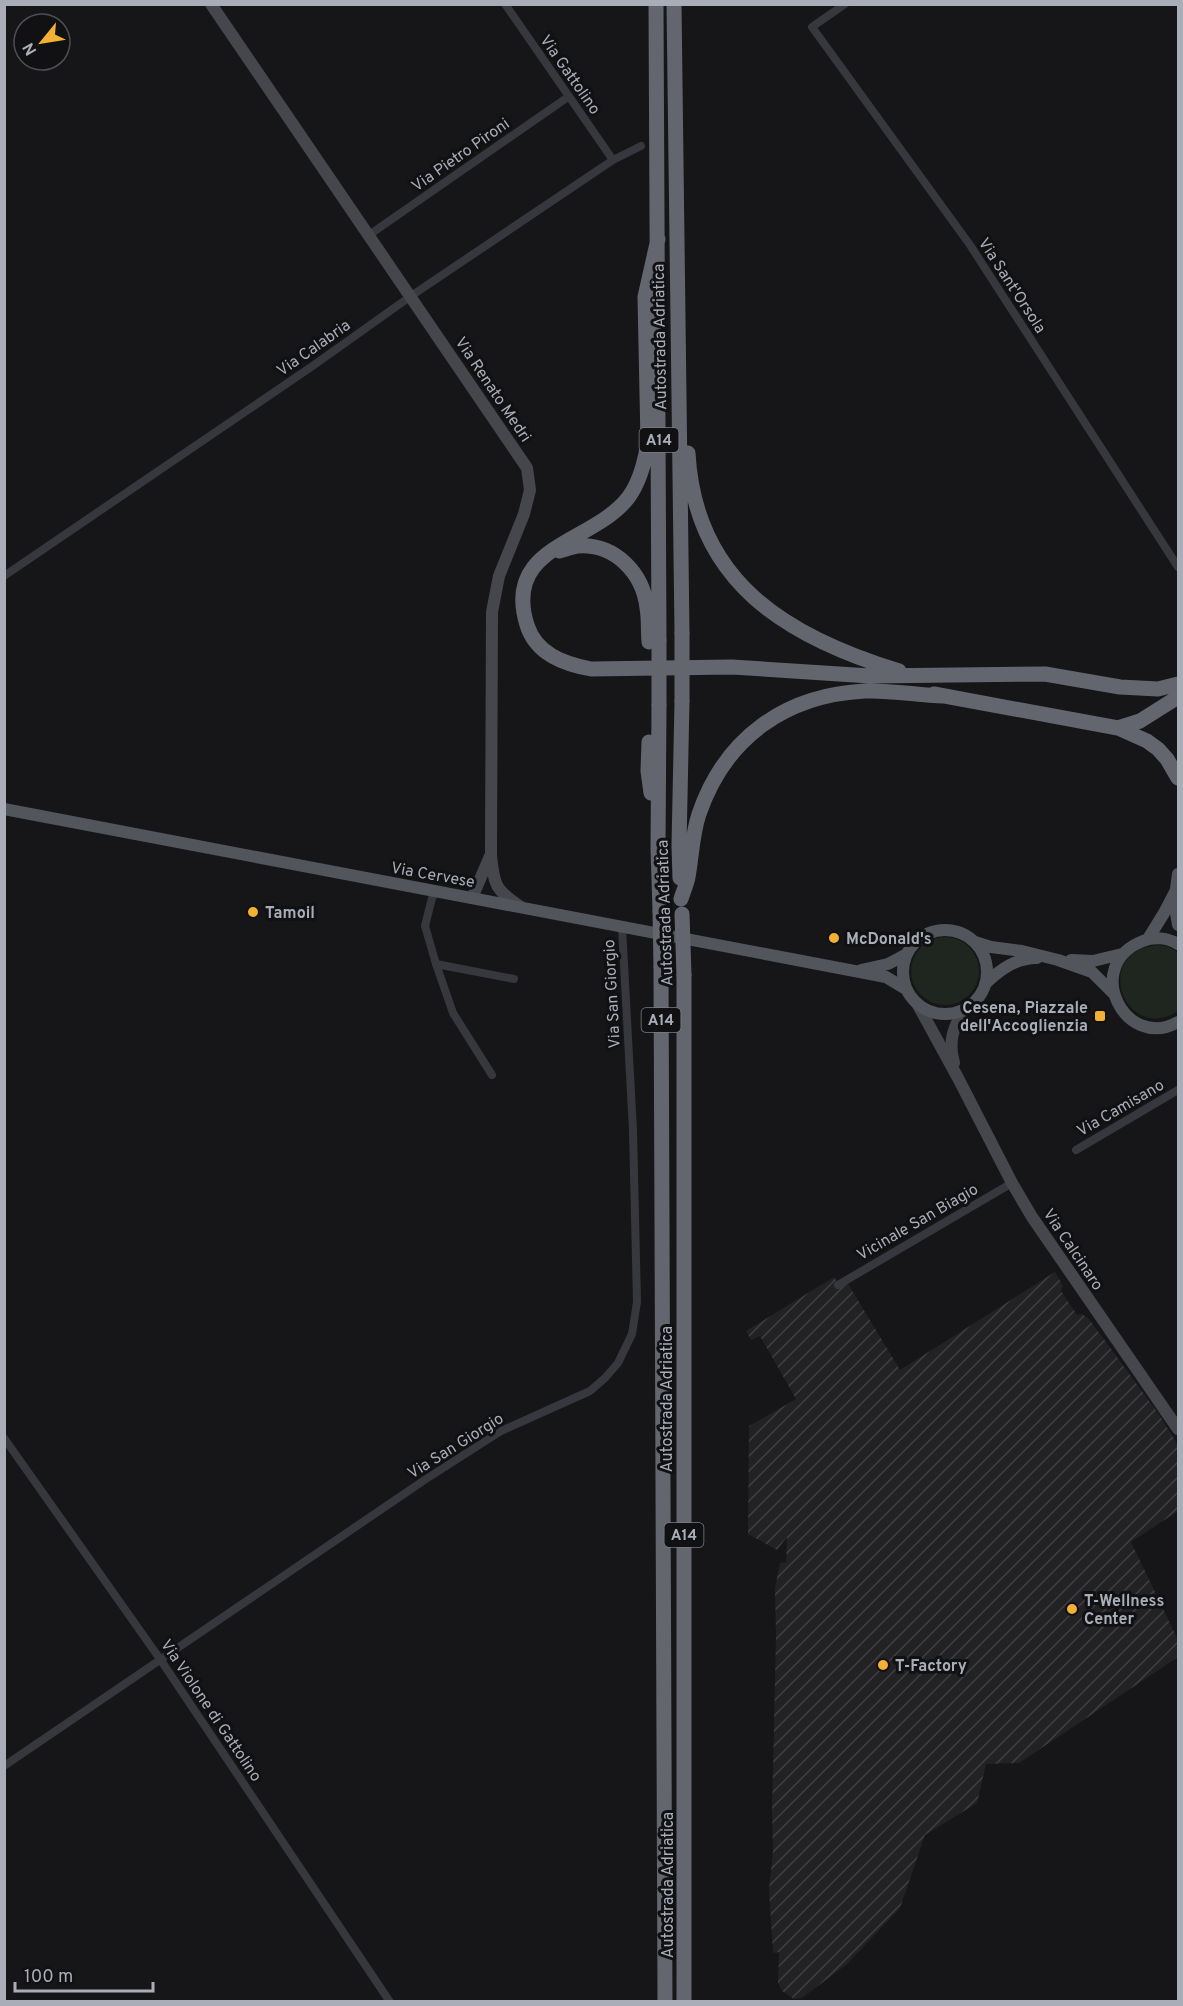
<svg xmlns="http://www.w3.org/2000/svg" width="1183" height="2006" font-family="Overpass,sans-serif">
  <defs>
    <pattern id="industrial-furrows" width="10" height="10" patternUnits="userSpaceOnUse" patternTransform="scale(1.5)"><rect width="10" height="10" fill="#222225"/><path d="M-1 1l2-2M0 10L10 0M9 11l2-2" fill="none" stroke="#3f3f43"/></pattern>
  </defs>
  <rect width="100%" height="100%" fill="#161618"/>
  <!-- industrial -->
  <path fill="url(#industrial-furrows)" d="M1055 1272 1063 1286 1061 1291 1077 1315 1082 1314 1089 1319 1158 1413 1178 1445V1511L1131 1542 1178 1640V1657L1019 1763 986 1764 977 1803 925 1835 900 1908 847 1964 802 1998 794 1999 782 1991 778 1983 779 1952 773 1953 769 1890 773 1851 772 1811 776 1636 775 1588 780 1563 786 1562 787 1537 777 1550 748 1534 749 1426 796 1399 760 1336 751 1340 746 1331 834 1277 841 1287 847 1282 900 1370Z"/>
  <!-- green -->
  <path fill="#1e261f" d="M911 971a34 34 0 1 1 68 0a34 34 0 1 1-68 0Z
    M1158 945 1169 947 1178 952V1011C1126 1045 1089 952 1158 945Z"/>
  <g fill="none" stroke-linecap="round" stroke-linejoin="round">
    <!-- street -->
    <path stroke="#37383d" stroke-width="8" d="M505 4 613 160
      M845 4 812 27 970 245 1178 567
      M369 235 568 97
      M4 576 314 365 411 296 613 160 641 146
      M437 891 432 898 425 926 436 964 453 1013 492 1075
      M436 964 514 979
      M1076 1150 1178 1090
      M838 1285 1012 1183
      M4 1438 160 1659 390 2002
      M4 1766 426 1479 501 1431 590 1391 605 1378 618 1363 632 1334 637 1302 633 1130 622 927"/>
    <!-- secondary -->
    <path stroke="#45474d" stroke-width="12" d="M211 4 527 468 530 490 524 514 499 576 492 612 491 855C494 885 495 890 521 907
      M472 898 490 856
      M918 1005 958 1078 1012 1183 1032 1217 1178 1429
      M954 1063C948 1042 953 1027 964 1010"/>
    <!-- primary -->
    <path stroke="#53555c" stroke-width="12" d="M4 809 886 977 906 989
      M1178 874C1175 891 1174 908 1178 925
      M903 972a42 42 0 1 1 84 0a42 42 0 1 1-84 0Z
      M1148 939 1164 913 1176 890
      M975 942 991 947 1022 951 1058 960 1092 972 1114 994
      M1178 944C1168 938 1154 936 1143 941 1081 965 1125 1052 1178 1022
      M1071 960 1093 961 1122 954
      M861 970 888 964 905 955
      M986 983C1001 969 1016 958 1037 958"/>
    <!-- highway -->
    <path stroke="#63666e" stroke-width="15" d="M656 4 659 640
      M674 4 682 633
      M658 239 645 297 648 442C645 462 640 482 628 498 592 544 502 545 527 625 536 654 564 664 591 669L732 667 870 676 1045 674 1120 687 1158 689 1178 684
      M688 453C695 582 787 637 899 671
      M559 551C565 550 571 547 577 546 615 543 643 573 647 608 649 619 648 631 649 642
      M934 694 1118 728 1147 741 1158 749 1167 759 1178 778
      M659 705 658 849 660 911
      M1118 728 1140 721 1178 697
      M649 742 648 771 651 793
      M680 878 679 846 682 701
      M681 899C683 892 687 884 688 877 692 855 692 835 699 814 725 738 785 695 865 691 890 690 917 695 943 696
      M661 967 665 2002
      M684 975V2002"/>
    <!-- highway-bridge -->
    <path stroke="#63666e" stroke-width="15" d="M682 701V633
      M659 705V640
      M660 911 661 967
      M682 914 684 975"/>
  </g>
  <!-- markers -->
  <g fill="#f2b134" stroke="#111113" stroke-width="2">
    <circle cx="253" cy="912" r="6"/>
    <circle cx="834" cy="938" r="6"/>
    <rect x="1094" y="1010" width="12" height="12" rx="3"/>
    <circle cx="1072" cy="1609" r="6"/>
    <circle cx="883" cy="1665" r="6"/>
  </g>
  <g text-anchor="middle" stroke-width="6" stroke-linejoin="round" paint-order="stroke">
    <!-- shield labels -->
    <g fill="#111113" stroke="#7b7e86" stroke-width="1.5">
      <rect x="639.5" y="428" width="39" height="24" rx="4.5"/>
      <rect x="641.5" y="1008" width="39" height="24" rx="4.5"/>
      <rect x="664.5" y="1523" width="39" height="24" rx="4.5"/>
    </g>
    <g font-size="15" font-weight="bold" fill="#a8adb8">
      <text x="659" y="445">A14</text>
      <text x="661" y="1025">A14</text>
      <text x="684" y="1540">A14</text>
    </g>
    <!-- street labels -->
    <g font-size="16" fill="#a8adb8" stroke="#111113">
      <text transform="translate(571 74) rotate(55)" y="6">Via Gattolino</text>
      <text transform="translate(460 154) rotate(-35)" y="6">Via Pietro Pironi</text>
      <text transform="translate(1013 285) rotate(57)" y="6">Via Sant'Orsola</text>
      <text transform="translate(659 337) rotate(-91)" y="6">Autostrada Adriatica</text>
      <text transform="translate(313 347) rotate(-35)" y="6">Via Calabria</text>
      <text transform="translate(494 389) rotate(56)" y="6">Via Renato Medri</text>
      <text transform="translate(433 874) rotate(10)" y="6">Via Cervese</text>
      <text transform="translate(664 913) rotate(-92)" y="6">Autostrada Adriatica</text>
      <text transform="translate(611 994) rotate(-93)" y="6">Via San Giorgio</text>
      <text transform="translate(1120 1107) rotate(-30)" y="6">Via Camisano</text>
      <text transform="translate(917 1221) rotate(-30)" y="6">Vicinale San Biagio</text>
      <text transform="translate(1074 1249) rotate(56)" y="6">Via Calcinaro</text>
      <text transform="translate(666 1399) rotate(-90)" y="6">Autostrada Adriatica</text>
      <text transform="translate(455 1445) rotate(-32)" y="6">Via San Giorgio</text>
      <text transform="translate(212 1710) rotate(56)" y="6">Via Violone di Gattolino</text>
      <text transform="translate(667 1885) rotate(-90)" y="6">Autostrada Adriatica</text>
    </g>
    <!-- poi labels -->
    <g font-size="16" font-weight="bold" fill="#a8adb8" stroke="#111113" text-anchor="start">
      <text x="265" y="918">Tamoil</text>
      <text x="846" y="944">McDonald's</text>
      <text x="1088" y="1013" text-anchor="end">Cesena, Piazzale<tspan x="1088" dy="18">dell'Accoglienzia</tspan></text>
      <text x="1084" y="1606">T-Wellness<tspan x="1084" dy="18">Center</tspan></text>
      <text x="895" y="1671">T-Factory</text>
    </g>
  </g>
  <!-- border -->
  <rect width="1183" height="2006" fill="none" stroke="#a8adb8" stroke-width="12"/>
  <!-- north arrow -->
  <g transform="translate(42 42) rotate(240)"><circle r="28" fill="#111113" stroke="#4d4f55" stroke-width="1.5"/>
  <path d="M0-4.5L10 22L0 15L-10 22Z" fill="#f2b134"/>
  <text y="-9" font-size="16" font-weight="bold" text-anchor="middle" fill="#a8adb8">N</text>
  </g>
  <!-- scale -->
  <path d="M15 1982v9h138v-9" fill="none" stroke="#a8adb8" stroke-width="3"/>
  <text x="24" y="1982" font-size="18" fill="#a8adb8" stroke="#111113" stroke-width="4.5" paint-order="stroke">100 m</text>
</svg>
